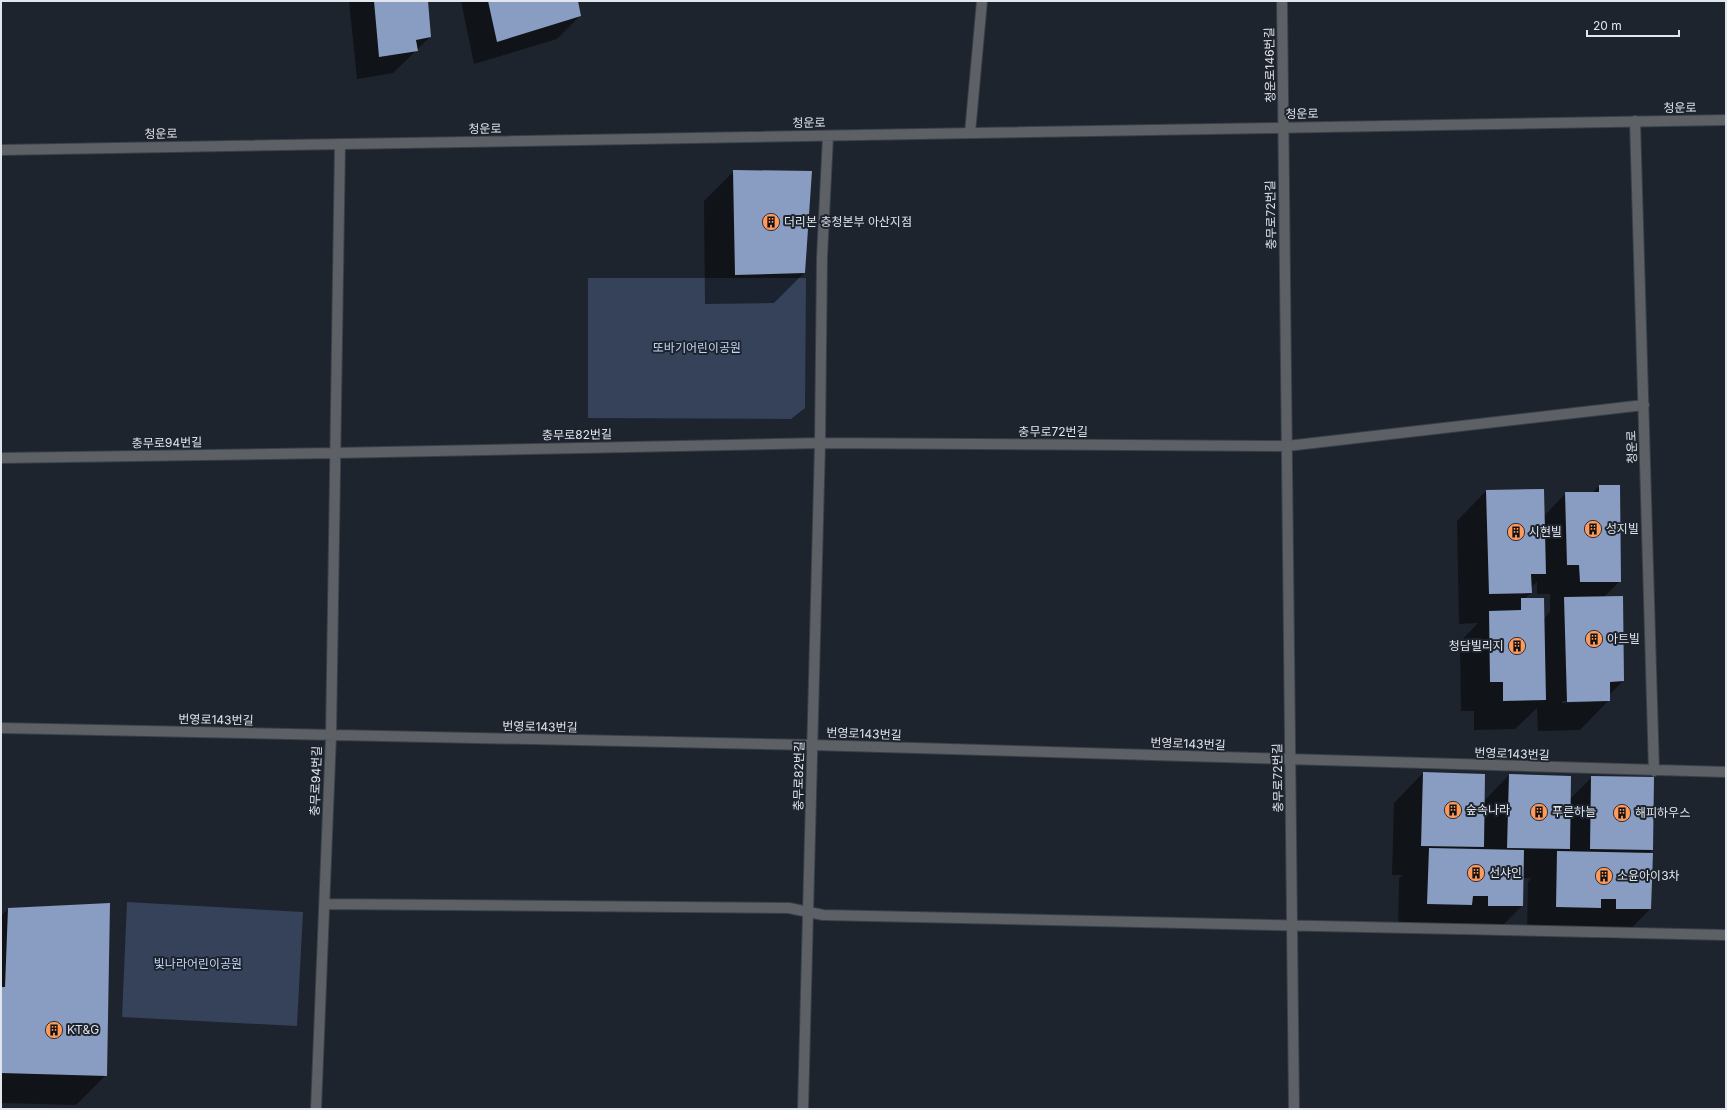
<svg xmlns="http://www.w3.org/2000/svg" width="1727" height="1110" font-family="Inter,'Noto Sans KR',sans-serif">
  <rect width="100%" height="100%" fill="#1e242e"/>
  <!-- green -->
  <path fill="#35425a" d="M588 278H806L805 408 791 419 588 418Z
    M127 902 303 912 297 1026 122 1017Z"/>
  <!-- shadow -->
  <path fill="#0007" fill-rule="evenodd" d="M349 1H427L430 37 393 73 357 79Z
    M461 1H577L580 16 557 39 474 64Z
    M734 171 804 273 774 303 705 304 704 201Z
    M1599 486 1620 581 1604 597H1622L1623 681 1609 695V700L1580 730 1538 731 1537 708 1515 729 1474 730V711H1461L1460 642 1478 623 1459 624 1457 521 1486 491 1544 516 1566 493H1592ZM1537 582V594H1550V612L1544 619 1524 599 1531 593 1530 588ZM1593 700 1591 702 1562 703V701Z
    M1423 773 1484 801 1509 775 1570 799 1592 777 1652 850 1648 854 1650 909 1621 939 1587 938V929H1578L1570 937 1527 936 1528 882 1531 878H1523L1522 906 1492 936 1459 935V926H1450L1442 934 1398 933 1399 878 1403 875H1392L1394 803Z
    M8 909 106 1075 76 1105 1 1103V916Z"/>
  <!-- building -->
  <path fill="#889dc1" d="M374 1H428L431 37 416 40 418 51 379 57Z
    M488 1H578L581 16 497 42Z
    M733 170 812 171 805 273 735 275Z
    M1599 485H1620L1621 582H1580L1579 565H1567L1565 492H1599Z
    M1544 489 1546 574H1531L1532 593 1489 594 1486 490Z
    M1623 596 1624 681 1610 682V701L1567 702 1564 597Z
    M1521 598H1544L1546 700 1503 701V682H1490L1489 611 1521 610Z
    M1423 772 1485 774 1484 847 1421 846Z
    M1509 774 1571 776 1570 849 1507 848Z
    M1591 776 1654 777 1653 850 1590 849Z
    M1429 848 1524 850 1523 906H1488V896H1473L1472 905 1427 904Z
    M1557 851 1653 853 1651 909H1616V899H1601V908L1556 907Z
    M110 903 107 1076 1 1073V987H5L8 908Z"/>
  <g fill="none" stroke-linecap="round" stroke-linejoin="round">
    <defs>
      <path id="minor" d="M1282 1 1294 1109
        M1635 121 1654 771
        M970 133 982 1
        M1 150 1726 120
        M1 458 334 453 820 443 1287 446 1644 405
        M1 728 813 745 1726 772
        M325 904 789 908 823 915 1726 935
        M316 1109 331 736 340 144
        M803 1109 820 443 822 257 828 136"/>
    </defs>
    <!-- minor casing -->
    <use href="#minor" stroke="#393f49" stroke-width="12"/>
    <!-- minor -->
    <use href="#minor" stroke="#5d6065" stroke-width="10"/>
  </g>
  <!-- icons -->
  <defs>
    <symbol id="building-disc" viewBox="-11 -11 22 22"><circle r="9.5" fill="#ff9a5b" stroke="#1e242e"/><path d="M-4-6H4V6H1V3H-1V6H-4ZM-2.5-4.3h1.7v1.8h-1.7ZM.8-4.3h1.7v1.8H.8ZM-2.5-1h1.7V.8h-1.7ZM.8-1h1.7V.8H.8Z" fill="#111"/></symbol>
  </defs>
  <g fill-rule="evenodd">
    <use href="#building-disc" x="761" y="212" width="20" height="20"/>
    <use href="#building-disc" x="1583" y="519" width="20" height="20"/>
    <use href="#building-disc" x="1506" y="522" width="20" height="20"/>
    <use href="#building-disc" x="1584" y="629" width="20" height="20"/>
    <use href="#building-disc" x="1507" y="636" width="20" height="20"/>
    <use href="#building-disc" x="1443" y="800" width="20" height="20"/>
    <use href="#building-disc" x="1529" y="802" width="20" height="20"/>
    <use href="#building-disc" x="1612" y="803" width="20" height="20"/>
    <use href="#building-disc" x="1466" y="863" width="20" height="20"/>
    <use href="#building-disc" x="1594" y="866" width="20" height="20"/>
    <use href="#building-disc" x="44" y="1020" width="20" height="20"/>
  </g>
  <g text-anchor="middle" stroke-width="4" stroke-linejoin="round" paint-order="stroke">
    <!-- street labels -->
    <g font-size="12" fill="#e1e5ec" stroke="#1e242e">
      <text transform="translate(1270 65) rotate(-91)" y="4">청운로146번길</text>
      <text transform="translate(1680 108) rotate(-1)" y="4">청운로</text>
      <text transform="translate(1302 114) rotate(-1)" y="4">청운로</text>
      <text transform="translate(809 123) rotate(-1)" y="4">청운로</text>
      <text transform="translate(485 129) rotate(-1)" y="4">청운로</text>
      <text transform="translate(161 134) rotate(-1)" y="4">청운로</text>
      <text transform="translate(1271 215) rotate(-91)" y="4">충무로72번길</text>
      <text x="1053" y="436">충무로72번길</text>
      <text transform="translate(577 435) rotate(-1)" y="4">충무로82번길</text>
      <text transform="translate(167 443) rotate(-1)" y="4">충무로94번길</text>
      <text transform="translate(1632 447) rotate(-92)" y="4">청운로</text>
      <text transform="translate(216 720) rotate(1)" y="4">번영로143번길</text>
      <text transform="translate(540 727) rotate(1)" y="4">번영로143번길</text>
      <text transform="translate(864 734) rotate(2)" y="4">번영로143번길</text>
      <text transform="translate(1188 744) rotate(2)" y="4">번영로143번길</text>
      <text transform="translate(1512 754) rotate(2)" y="4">번영로143번길</text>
      <text transform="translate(799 776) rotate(-89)" y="4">충무로82번길</text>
      <text transform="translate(1278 778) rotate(-91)" y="4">충무로72번길</text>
      <text transform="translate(316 781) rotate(-88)" y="4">충무로94번길</text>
    </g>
    <!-- poi labels -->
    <g font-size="12" fill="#e1e5ec" stroke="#1e242e" text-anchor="start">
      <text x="784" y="226">더리본 충청본부 아산지점</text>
      <text x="1606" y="533">성지빌</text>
      <text x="1529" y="536">시현빌</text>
      <text x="1607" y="643">아트빌</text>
      <text x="1504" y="650" text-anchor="end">청담빌리지</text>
      <text x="1466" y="814">숲속나라</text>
      <text x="1552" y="816">푸른하늘</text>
      <text x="1635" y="817">해피하우스</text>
      <text x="1489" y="877">선샤인</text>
      <text x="1617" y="880">소윤아이3차</text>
      <text x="67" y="1034">KT&amp;G</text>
    </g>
    <!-- park labels -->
    <g font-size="12" fill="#c0d4f7" stroke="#1e242e">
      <text x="697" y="352">또바기어린이공원</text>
      <text x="198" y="968">빛나라어린이공원</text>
    </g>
  </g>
  <!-- border -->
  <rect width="1727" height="1110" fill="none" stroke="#e1e5ec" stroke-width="4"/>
  <!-- scale -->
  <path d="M1587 30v6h92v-6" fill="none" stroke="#e1e5ec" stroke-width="2"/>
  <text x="1593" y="30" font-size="12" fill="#e1e5ec" stroke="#1e242e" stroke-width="3" paint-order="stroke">20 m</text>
</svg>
